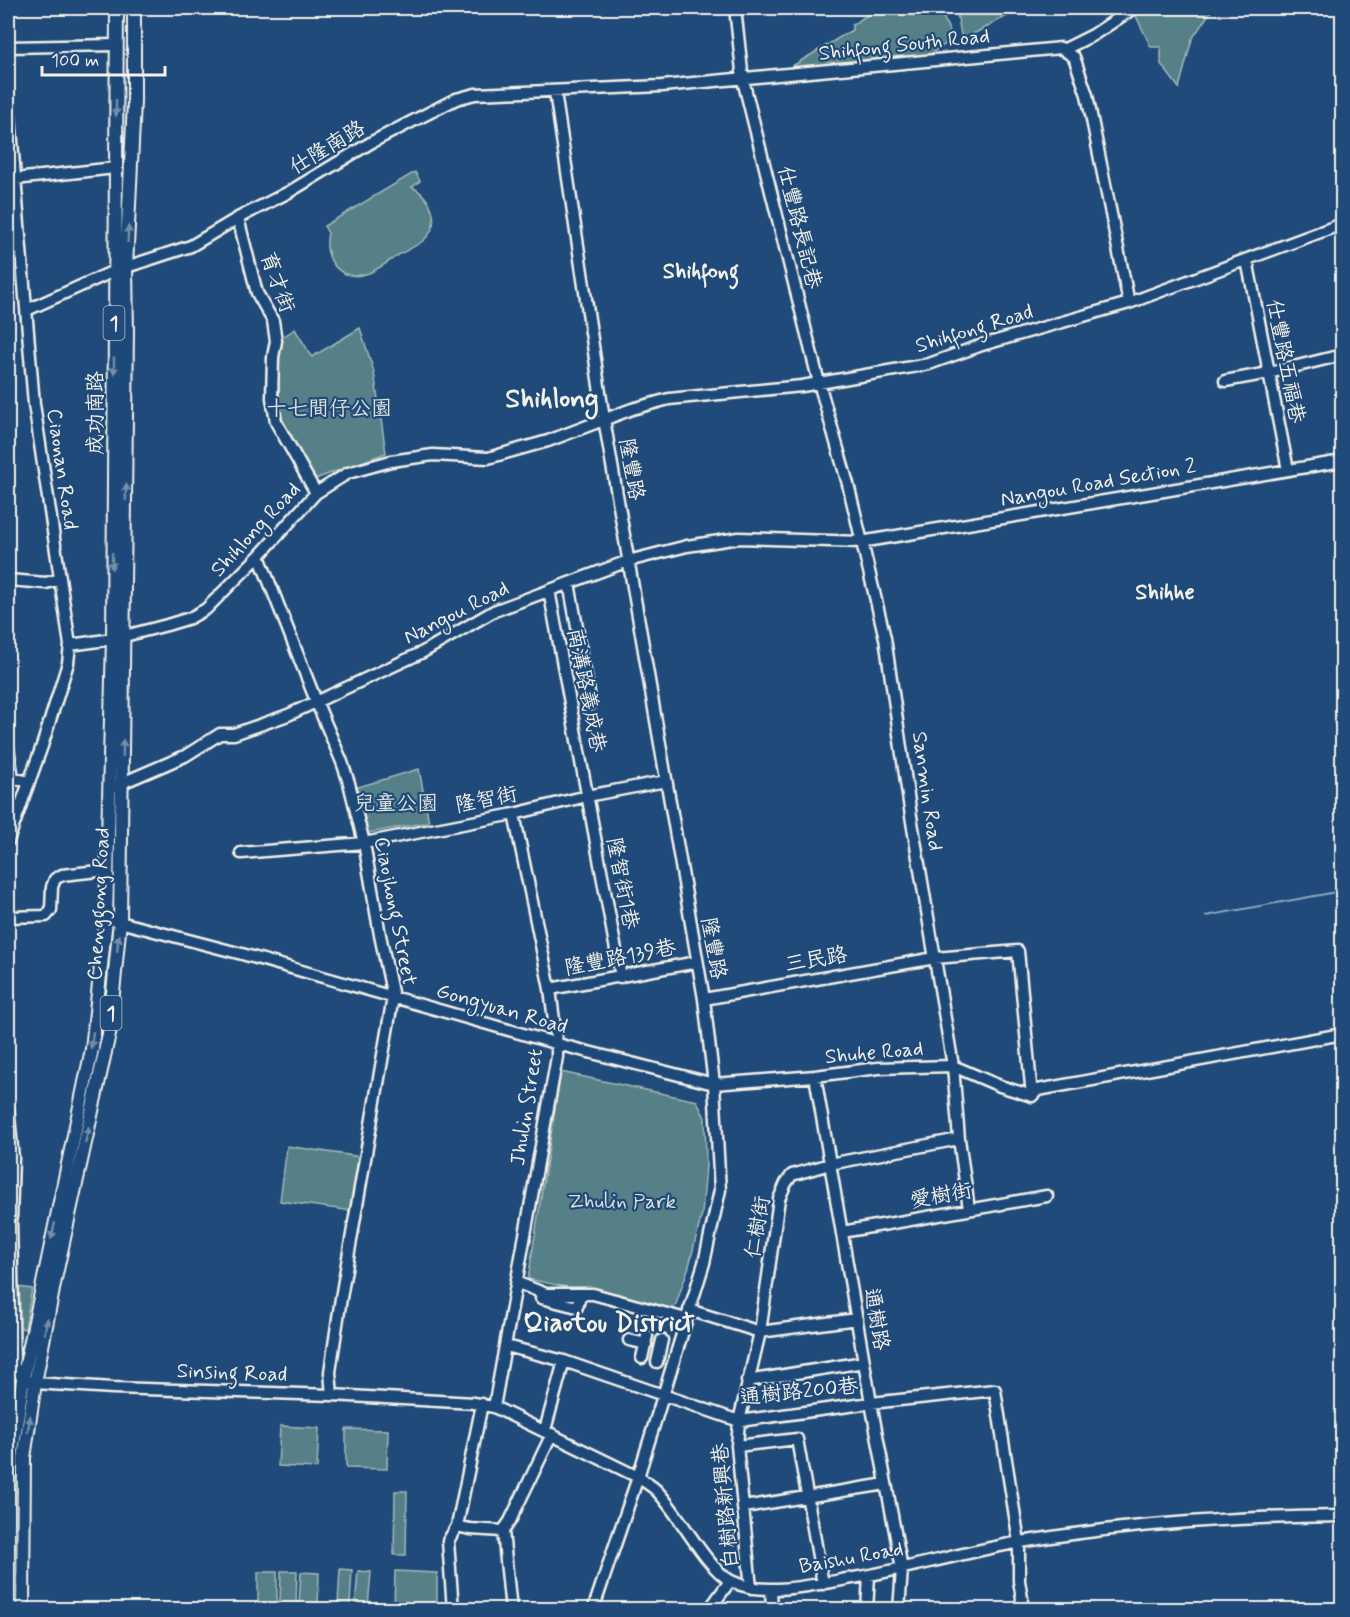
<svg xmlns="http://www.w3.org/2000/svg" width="1350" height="1617" font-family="Mynerve,'LXGW WenKai TC',sans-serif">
  <rect width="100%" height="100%" fill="#1f4a7a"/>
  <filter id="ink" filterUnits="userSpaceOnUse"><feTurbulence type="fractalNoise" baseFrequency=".0167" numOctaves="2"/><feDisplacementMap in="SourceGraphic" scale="12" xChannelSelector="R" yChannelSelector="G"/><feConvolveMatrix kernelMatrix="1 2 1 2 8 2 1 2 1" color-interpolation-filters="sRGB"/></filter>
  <g filter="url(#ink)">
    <!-- green -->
    <path fill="#568087" stroke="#a5b8b8" stroke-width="1.5" d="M878 8H937L941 12 953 39 923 59 789 68 852 30V25Z
      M952 8H1022L962 40 957 13Z
      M1143 8H1213L1192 39 1179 88 1161 64V47H1151L1136 16Z
      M415 172 420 181 412 187C431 196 443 223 424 240 417 246 405 251 397 256 388 262 379 269 369 273 340 284 322 259 328 233L324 226Z
      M360 328 374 372 386 453 315 479 280 424 278 354 280 339 295 329 312 357Z
      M419 769 429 822 368 833 355 788Z
      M561 1072 697 1101 705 1118 706 1166 702 1214 689 1266 674 1310 528 1279Z
      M287 1146 361 1157 352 1211 280 1201Z
      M18 1287 32 1289 25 1329 17 1327Z
      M280 1426 319 1428 317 1468 278 1466Z
      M346 1429 388 1430 387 1469 346 1468Z
      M395 1491H407L406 1555H394Z
      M340 1569 352 1570 350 1605 338 1604Z
      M281 1571H297L296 1604H299L301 1572 319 1573 318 1607 350 1609H256L258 1607V1572H277V1601L280 1602Z
      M358 1571 371 1572 368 1607 355 1606Z
      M395 1571 437 1573V1609H394Z"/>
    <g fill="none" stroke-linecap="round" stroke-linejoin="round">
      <!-- stream -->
      <path stroke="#8ca9bf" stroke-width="2" d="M1206 916 1342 891"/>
      <defs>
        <path id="minor" d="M735 8 743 80 819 383 848 484 885 638 911 816 953 1066 959 1139 969 1209
          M8 47 116 45
          M1065 49 1093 35 1134 8
          M555 92 604 419 704 999 714 1084 720 1190 704 1263 638 1477 593 1610
          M8 93 34 404 70 645 68 663 42 746 8 841
          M15 179 115 168
          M238 218 257 293 273 321 276 341 273 357 272 398 276 422 316 493
          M1247 260 1288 470
          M27 310 114 271 191 246 238 218 289 192 372 142 456 99 475 94 662 86 1061 48 1074 57 1087 95 1129 303
          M1225 381 1269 373 1342 355
          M259 556 316 701 342 762 349 783 364 843 380 935 393 997 341 1298 330 1372 332 1395
          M8 580 46 583 60 579
          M569 583 591 704
          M549 590 621 977
          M70 645 113 639 167 625 190 618 206 609 259 556 316 493 348 473 391 461 433 455 488 458 548 441 632 409 669 399 802 386 929 364 982 345 1129 303 1342 224
          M8 748 13 778 29 782
          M115 786 185 756 220 734H234L288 715 423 652 494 611 628 561 687 546 739 538 861 542 1342 461
          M241 853 364 843 514 814 587 796 666 781
          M8 917 46 916 51 910 52 887 55 879 62 875 107 870
          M112 920 242 954 565 1046 714 1084 815 1076 878 1068 953 1066 1000 1086 1032 1096
          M550 989 697 962
          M704 999 935 958 1018 951 1032 1096
          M815 1076 871 1403 902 1569 899 1610
          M1032 1096 1038 1090 1342 1034
          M8 1106 13 1158 11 1219 14 1366 23 1379 35 1383 113 1388 332 1395 474 1403 494 1407 638 1477C643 1481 651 1485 656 1490 679 1512 704 1566 731 1581 762 1597 814 1585 847 1579 906 1570 963 1552 1021 1542 1126 1524 1236 1517 1342 1516
          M842 1232 1047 1196
          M518 1283 546 1294H593L686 1319
          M541 1298 577 1307 580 1296
          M689 1310 760 1332 857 1319
          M629 1340 646 1344
          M506 1346 564 1361 739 1421 871 1403 995 1390 1019 1542V1581L1022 1598 1020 1610
          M642 1358 647 1336
          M657 1362 662 1340
          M747 1381 864 1362
          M494 1407 557 1057V1044L550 989 514 814
          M545 1430 564 1361
          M737 1446 797 1439 823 1584
          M744 1507 886 1484
          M457 1526 470 1529 503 1531
          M751 1588 737 1446 739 1421 760 1332 779 1199 786 1183 792 1175 830 1164 959 1139
          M771 1589 772 1610
          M453 1610 448 1541 457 1526 482 1404
          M511 1610 503 1531 510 1521 552 1434
          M709 1610 730 1581
          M867 1610 869 1576"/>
        <path id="major" d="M10 1610V1465L23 1379 92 1049 106 919 113 639 117 8
          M23 1610 24 1458 35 1383 55 1279 109 1034 120 921 127 332 126 267 134 102V8"/>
      </defs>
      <!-- minor casing -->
      <use href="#minor" stroke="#f4f1e8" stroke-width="15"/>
      <!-- major casing -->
      <use href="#major" stroke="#f4f1e8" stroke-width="16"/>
      <!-- minor -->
      <use href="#minor" stroke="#1f4a7a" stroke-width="10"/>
      <!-- major -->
      <use href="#major" stroke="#1f4a7a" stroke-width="12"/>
    </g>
    <!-- one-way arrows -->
    <defs><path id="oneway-solid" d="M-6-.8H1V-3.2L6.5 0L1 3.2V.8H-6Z" transform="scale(1.5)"/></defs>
    <g fill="#748da6">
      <use href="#oneway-solid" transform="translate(116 108) rotate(90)"/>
      <use href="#oneway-solid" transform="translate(128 234) rotate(-87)"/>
      <use href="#oneway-solid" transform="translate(114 366) rotate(90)"/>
      <use href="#oneway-solid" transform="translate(126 492) rotate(-89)"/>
      <use href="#oneway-solid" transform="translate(112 561) rotate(91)"/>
      <use href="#oneway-solid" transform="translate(123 748) rotate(-89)"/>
      <use href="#oneway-solid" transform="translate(118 943) rotate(-84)"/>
      <use href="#oneway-solid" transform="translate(92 1040) rotate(97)"/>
      <use href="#oneway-solid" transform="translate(87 1135) rotate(-78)"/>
      <use href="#oneway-solid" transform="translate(53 1231) rotate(103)"/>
      <use href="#oneway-solid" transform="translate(46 1326) rotate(-79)"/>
      <use href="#oneway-solid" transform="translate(29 1424) rotate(-82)"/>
    </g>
  </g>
  <g text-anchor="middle" stroke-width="4.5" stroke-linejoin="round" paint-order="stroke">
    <!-- shield labels -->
    <g fill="#1f4a7a" stroke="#b4bfc7" stroke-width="1.5">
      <rect x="103.5" y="306" width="21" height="34" rx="4.5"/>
      <rect x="100.5" y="996" width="21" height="34" rx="4.5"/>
    </g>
    <g font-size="20" font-weight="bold" fill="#f4f1e8">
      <text x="114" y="330">1</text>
      <text x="111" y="1020">1</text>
    </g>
    <!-- street labels -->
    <g font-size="21" fill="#f4f1e8" stroke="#1f4a7a">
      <text transform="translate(904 44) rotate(-6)" y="7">Shihfong South Road</text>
      <text transform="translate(327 147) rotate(-31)" y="7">仕隆南路</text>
      <text transform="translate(800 227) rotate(76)" y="7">仕豐路長記巷</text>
      <text transform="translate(278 282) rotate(70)" y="7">育才街</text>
      <text transform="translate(974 328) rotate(-17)" y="7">Shihfong Road</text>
      <text transform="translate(1286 361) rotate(79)" y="7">仕豐路五福巷</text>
      <text transform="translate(95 413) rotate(-90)" y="7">成功南路</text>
      <text transform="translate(63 469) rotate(82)" y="7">Ciaonan Road</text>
      <text transform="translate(632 469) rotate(80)" y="7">隆豐路</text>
      <text transform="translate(1098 482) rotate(-10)" y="7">Nangou Road Section 2</text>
      <text transform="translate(255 529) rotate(-47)" y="7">Shihlong Road</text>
      <text transform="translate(456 612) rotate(-27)" y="7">Nangou Road</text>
      <text transform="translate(587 690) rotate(79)" y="7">南溝路義成巷</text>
      <text transform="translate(928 791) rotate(82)" y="7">Sanmin Road</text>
      <text transform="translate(486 799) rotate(-11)" y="7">隆智街</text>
      <text transform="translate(623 883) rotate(79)" y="7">隆智街1巷</text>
      <text transform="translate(98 904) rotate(-87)" y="7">Chenggong Road</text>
      <text transform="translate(396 911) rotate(79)" y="7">Ciaojhong Street</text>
      <text transform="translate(714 948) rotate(80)" y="7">隆豐路</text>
      <text transform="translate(620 957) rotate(-11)" y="7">隆豐路139巷</text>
      <text transform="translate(816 959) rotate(-10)" y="7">三民路</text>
      <text transform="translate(502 1008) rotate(16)" y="7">Gongyuan Road</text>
      <text transform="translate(874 1052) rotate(-5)" y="7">Shuhe Road</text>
      <text transform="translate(526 1107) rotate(-81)" y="7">Jhulin Street</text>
      <text transform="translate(941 1195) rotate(-10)" y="7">愛樹街</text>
      <text transform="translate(757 1227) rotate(-80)" y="7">仁樹街</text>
      <text transform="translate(877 1319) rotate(80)" y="7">通樹路</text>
      <text transform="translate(232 1372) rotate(2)" y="7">Sinsing Road</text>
      <text transform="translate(799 1391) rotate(-6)" y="7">通樹路200巷</text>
      <text transform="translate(725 1506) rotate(-95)" y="7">白樹路新興巷</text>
      <text transform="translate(851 1557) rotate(-10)" y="7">Baishu Road</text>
    </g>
    <!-- park labels -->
    <g font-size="21" fill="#dce0d9" stroke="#1f4a7a">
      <text x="329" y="415">十七間仔公園</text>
      <text x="396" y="810">兒童公園</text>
      <text x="622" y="1208">Zhulin Park</text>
    </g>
    <!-- neighbourhood labels -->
    <g font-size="22" font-weight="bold" fill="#f4f1e8" stroke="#1f4a7a">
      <text x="701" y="278">Shihfong</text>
      <text x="1165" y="599">Shihhe</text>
    </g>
    <!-- district labels -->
    <g font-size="27" font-weight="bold" fill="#f4f1e8" stroke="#1f4a7a">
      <text x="552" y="407">Shihlong</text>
      <text x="609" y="1331">Qiaotou District</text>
    </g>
  </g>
  <!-- margin -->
  <rect width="1350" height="1617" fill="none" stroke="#1f4a7a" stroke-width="30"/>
  <rect x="15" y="15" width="1320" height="1587" fill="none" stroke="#f4f1e8" stroke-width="2" filter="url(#ink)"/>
  <!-- scale -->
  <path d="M42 66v9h123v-9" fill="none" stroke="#f4f1e8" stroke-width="3"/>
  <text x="51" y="66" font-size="18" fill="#f4f1e8" stroke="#1f4a7a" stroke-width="4.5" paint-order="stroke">100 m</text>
</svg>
